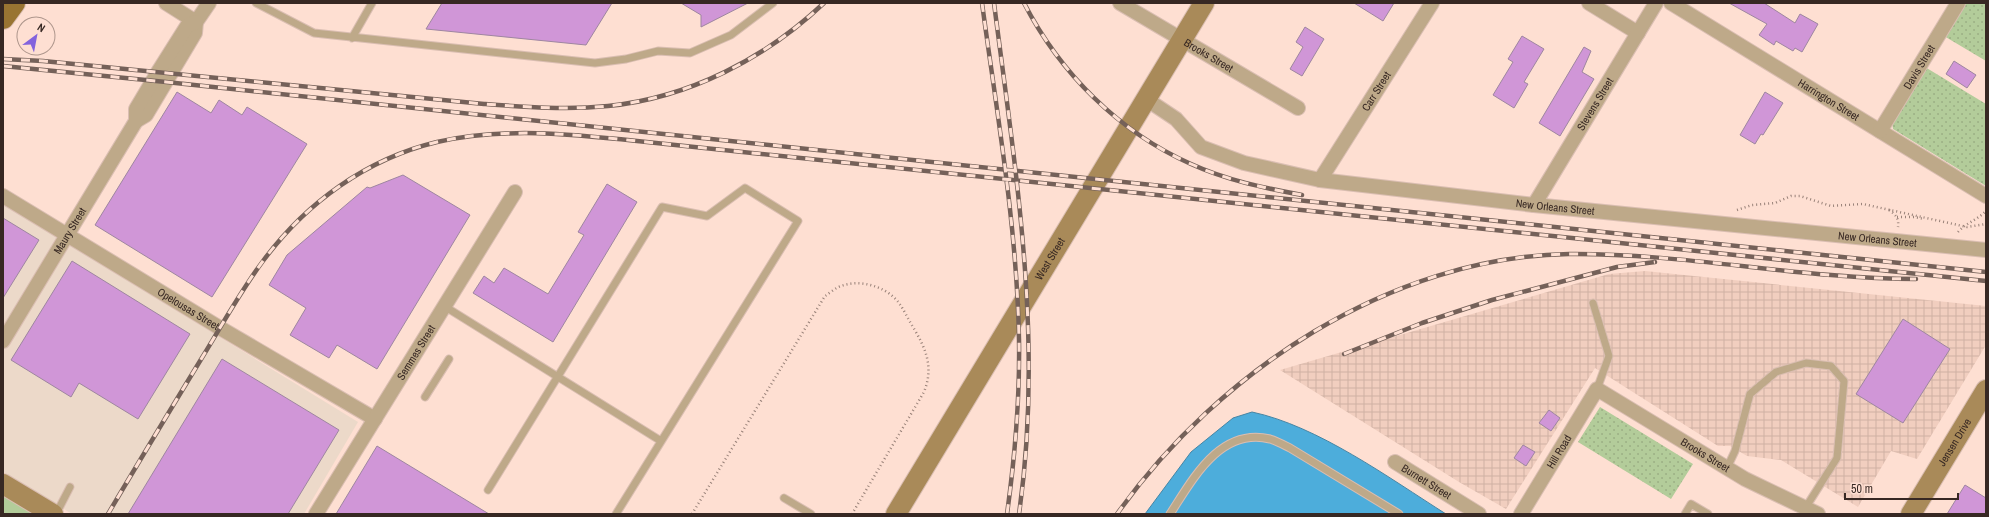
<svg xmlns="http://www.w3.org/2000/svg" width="1989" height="517" font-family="'Archivo Narrow',sans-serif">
  <defs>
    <pattern id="industrial-grid" width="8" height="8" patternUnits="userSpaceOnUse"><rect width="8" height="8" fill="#f1cebf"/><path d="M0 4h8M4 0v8" fill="none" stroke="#cfb1a4"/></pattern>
    <pattern id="grass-dots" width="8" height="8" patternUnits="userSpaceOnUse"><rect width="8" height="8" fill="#b3cc9a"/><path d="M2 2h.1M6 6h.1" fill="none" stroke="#9baf84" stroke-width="1.8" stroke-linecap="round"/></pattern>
  </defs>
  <rect width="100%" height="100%" fill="#fedfd2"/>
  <!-- commercial -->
  <path fill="#ecd9c9" d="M3 204 358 422 304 514H72L3 472Z"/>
  <!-- industrial -->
  <path fill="url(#industrial-grid)" d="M1645 271 1986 306V345L1917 459 1891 451 1858 507 1781 460 1747 456 1730 446H1718L1595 368 1506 509 1459 482 1280 370 1609 274Z"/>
  <!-- grass -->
  <path fill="url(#grass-dots)" d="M1963 3H1986V61L1944 36Z
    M1925 67 1986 104V186L1893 129 1892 122Z
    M1600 407 1693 464 1671 499 1578 442Z"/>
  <!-- green -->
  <path fill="#b3cc9a" d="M3 495 33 514H3Z"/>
  <!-- water -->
  <path fill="#4daddb" stroke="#4685a4" d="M1252 412C1318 426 1389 478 1446 514H1145L1191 452 1233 418Z"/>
  <!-- building -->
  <path fill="#d096d7" stroke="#9e86a0" d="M442 3H612L586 45 426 29Z
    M681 3H748L701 27V15Z
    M1354 3H1394L1383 21Z
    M1729 3H1764L1795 23 1800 14 1818 24 1802 52 1795 48 1793 51 1776 41 1774 45 1759 35 1767 24Z
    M1305 27 1324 39 1302 76 1290 69 1303 47 1296 42Z
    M1522 36 1544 49 1524 82 1528 84 1514 108 1493 95 1513 62 1508 59Z
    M1584 47 1591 51 1582 72 1594 79 1560 136 1539 123Z
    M1954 61 1976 75 1967 88 1946 74Z
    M177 92 211 113 219 100 242 115 247 107 307 144 212 297 95 225Z
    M1765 92 1783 103 1763 135 1761 134 1755 144 1740 135Z
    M403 175 470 215 377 369 337 345 329 358 290 335 306 308 269 285 287 255 367 187 370 188Z
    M607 184 637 202 553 342 473 293 484 276 494 283 504 268 548 294 584 235 578 232Z
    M3 218 39 240 3 298Z
    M72 261 190 334 138 419 79 383 71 397 11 360Z
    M1903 319 1950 349 1903 423 1856 394Z
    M222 359 339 430 288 514H128Z
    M1549 410 1560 418 1551 431 1539 423Z
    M1523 445 1535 452 1526 466 1514 458Z
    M377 446 489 514H336Z
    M1965 485 1986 498V514H1947Z"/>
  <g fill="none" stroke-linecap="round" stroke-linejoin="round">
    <defs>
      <path id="lane" d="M256 3 314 33 595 63 626 59 658 51 690 53 731 35 773 3
        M352 38 372 3
        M1593 303 1609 356 1597 389
        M444 306 661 441
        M425 397 449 359
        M1727 468 1735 451 1750 394 1776 372 1806 363 1831 366 1844 381 1837 458 1806 507
        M488 490 662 207 707 216 745 188 798 221 616 514
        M784 498 811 514
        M56 514 70 487
        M1170 514C1193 479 1220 427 1270 439 1277 441 1284 445 1290 448L1399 514
        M1685 514 1691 504 1708 514"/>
      <g id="street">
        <path d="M166 3 196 22"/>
        <path id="s1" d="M1120 3 1298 108"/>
        <path d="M1589 3 1638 33"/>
        <path id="s2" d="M1671 3 1986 196"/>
        <path id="s3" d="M1146 99 1176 119 1201 147 1244 163 1320 180 1534 205 1986 250"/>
        <path d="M136 121 146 115 195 33 196 22 209 3"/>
        <path id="s4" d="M1880 131 1958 3"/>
        <path id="s5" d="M1320 180 1432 3"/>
        <path id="s6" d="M3 196 220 328 375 419"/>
        <path id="s7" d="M1534 205 1656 3"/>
        <path id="s8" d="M3 341 136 121V109L158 72 187 26 196 22"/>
        <path id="s9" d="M1395 462 1479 514"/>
        <path id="s10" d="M316 514 515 192"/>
        <path id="s11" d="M1521 514 1597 389 1745 479 1818 514"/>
      </g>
      <g id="secondary">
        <path d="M3 484 53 514"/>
        <path id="s12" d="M896 514 1204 3"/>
        <path id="s13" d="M1911 514 1986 390"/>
      </g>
      <path id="primary" d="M3 18 14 3"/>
    </defs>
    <!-- lane casing -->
    <use href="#lane" stroke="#dabeb2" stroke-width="9"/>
    <!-- street casing -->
    <use href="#street" stroke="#dabeb2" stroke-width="16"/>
    <!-- secondary casing -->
    <use href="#secondary" stroke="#dabeb2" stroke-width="22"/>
    <!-- primary casing -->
    <use href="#primary" stroke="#dabeb2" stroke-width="24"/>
    <!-- path -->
    <path stroke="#998279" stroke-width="2.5" stroke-dasharray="1 3" stroke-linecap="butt" d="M1737 210 1752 205 1775 203 1791 196H1800L1831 206 1863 204 1967 227 1986 224
      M1889 210C1896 215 1899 218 1898 227
      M1897 217H1914L1924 219
      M1958 232C1966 223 1977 220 1986 211
      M692 514 825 296C830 293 835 288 841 286 860 279 886 286 899 303 904 310 908 319 913 327 926 349 934 367 924 392L852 514"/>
    <!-- lane -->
    <use href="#lane" stroke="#bea989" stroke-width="7"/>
    <!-- street -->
    <use href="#street" stroke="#bea989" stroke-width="14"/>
    <!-- secondary -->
    <use href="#secondary" stroke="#a98a59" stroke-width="20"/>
    <!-- primary -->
    <use href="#primary" stroke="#997432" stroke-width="22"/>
    <defs>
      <path id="rail" d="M982 3C997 114 1017 227 1019 339 1020 398 1015 456 1007 514
        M994 3C1016 175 1044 341 1019 514
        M1024 3C1060 73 1119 132 1191 164 1226 180 1264 188 1302 195
        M3 59 43 61 484 104C526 107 567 110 608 106 689 98 766 58 824 3
        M3 66 166 82 1986 272
        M1344 354 1422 323 1492 300 1617 267 1655 262
        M108 514C138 463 169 412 200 361 221 327 240 292 263 261 306 203 366 159 437 142 503 127 571 134 637 141L1986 281
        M1117 514C1219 371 1390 257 1569 254 1686 253 1800 279 1916 279"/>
    </defs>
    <!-- rail casing -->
    <use href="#rail" stroke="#756159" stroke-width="4.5"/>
    <!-- rail -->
    <use href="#rail" stroke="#fedfd2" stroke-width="3" stroke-dasharray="9" stroke-linecap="butt"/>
  </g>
  <g text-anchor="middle" stroke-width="3" stroke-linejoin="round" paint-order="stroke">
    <!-- street labels -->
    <g font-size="11" fill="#372823" stroke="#fedfd2">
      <text dy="4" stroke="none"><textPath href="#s1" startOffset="103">Brooks Street</textPath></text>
      <text dy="4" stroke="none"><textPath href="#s4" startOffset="75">Davis Street</textPath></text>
      <text dy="4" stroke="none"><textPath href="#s5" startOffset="105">Carr Street</textPath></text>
      <text dy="4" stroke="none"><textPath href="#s2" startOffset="185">Harrington Street</textPath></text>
      <text dy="4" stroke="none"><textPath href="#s7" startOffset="118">Stevens Street</textPath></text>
      <text dy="4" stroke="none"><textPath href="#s3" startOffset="434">New Orleans Street</textPath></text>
      <text dy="4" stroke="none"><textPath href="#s8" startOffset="129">Maury Street</textPath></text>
      <text dy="4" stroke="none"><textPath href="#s3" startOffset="758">New Orleans Street</textPath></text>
      <text dy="4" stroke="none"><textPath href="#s12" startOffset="298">West Street</textPath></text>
      <text dy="4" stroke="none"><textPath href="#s6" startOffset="217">Opelousas Street</textPath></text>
      <text dy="4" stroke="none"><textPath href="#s10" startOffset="190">Semmes Street</textPath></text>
      <text dy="4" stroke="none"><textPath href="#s13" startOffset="84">Jensen Drive</textPath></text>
      <text dy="4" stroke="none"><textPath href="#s11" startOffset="73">Hill Road</textPath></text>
      <text dy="4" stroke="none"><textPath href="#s11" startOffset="273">Brooks Street</textPath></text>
      <text dy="4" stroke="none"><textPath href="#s9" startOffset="37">Burnett Street</textPath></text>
    </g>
  </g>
  <!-- border -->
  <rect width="1989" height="517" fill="none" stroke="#372823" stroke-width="8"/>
  <!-- north arrow -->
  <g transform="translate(36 36) rotate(32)"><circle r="19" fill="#fedfd2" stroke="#ae968c"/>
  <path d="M0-3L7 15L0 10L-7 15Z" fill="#8363dd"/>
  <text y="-6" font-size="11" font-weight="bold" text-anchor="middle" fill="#372823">N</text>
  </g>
  <!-- scale -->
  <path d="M1845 493v6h113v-6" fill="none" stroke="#372823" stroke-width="2"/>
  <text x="1851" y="493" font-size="12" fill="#372823" stroke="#fedfd2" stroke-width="3" paint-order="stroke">50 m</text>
</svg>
